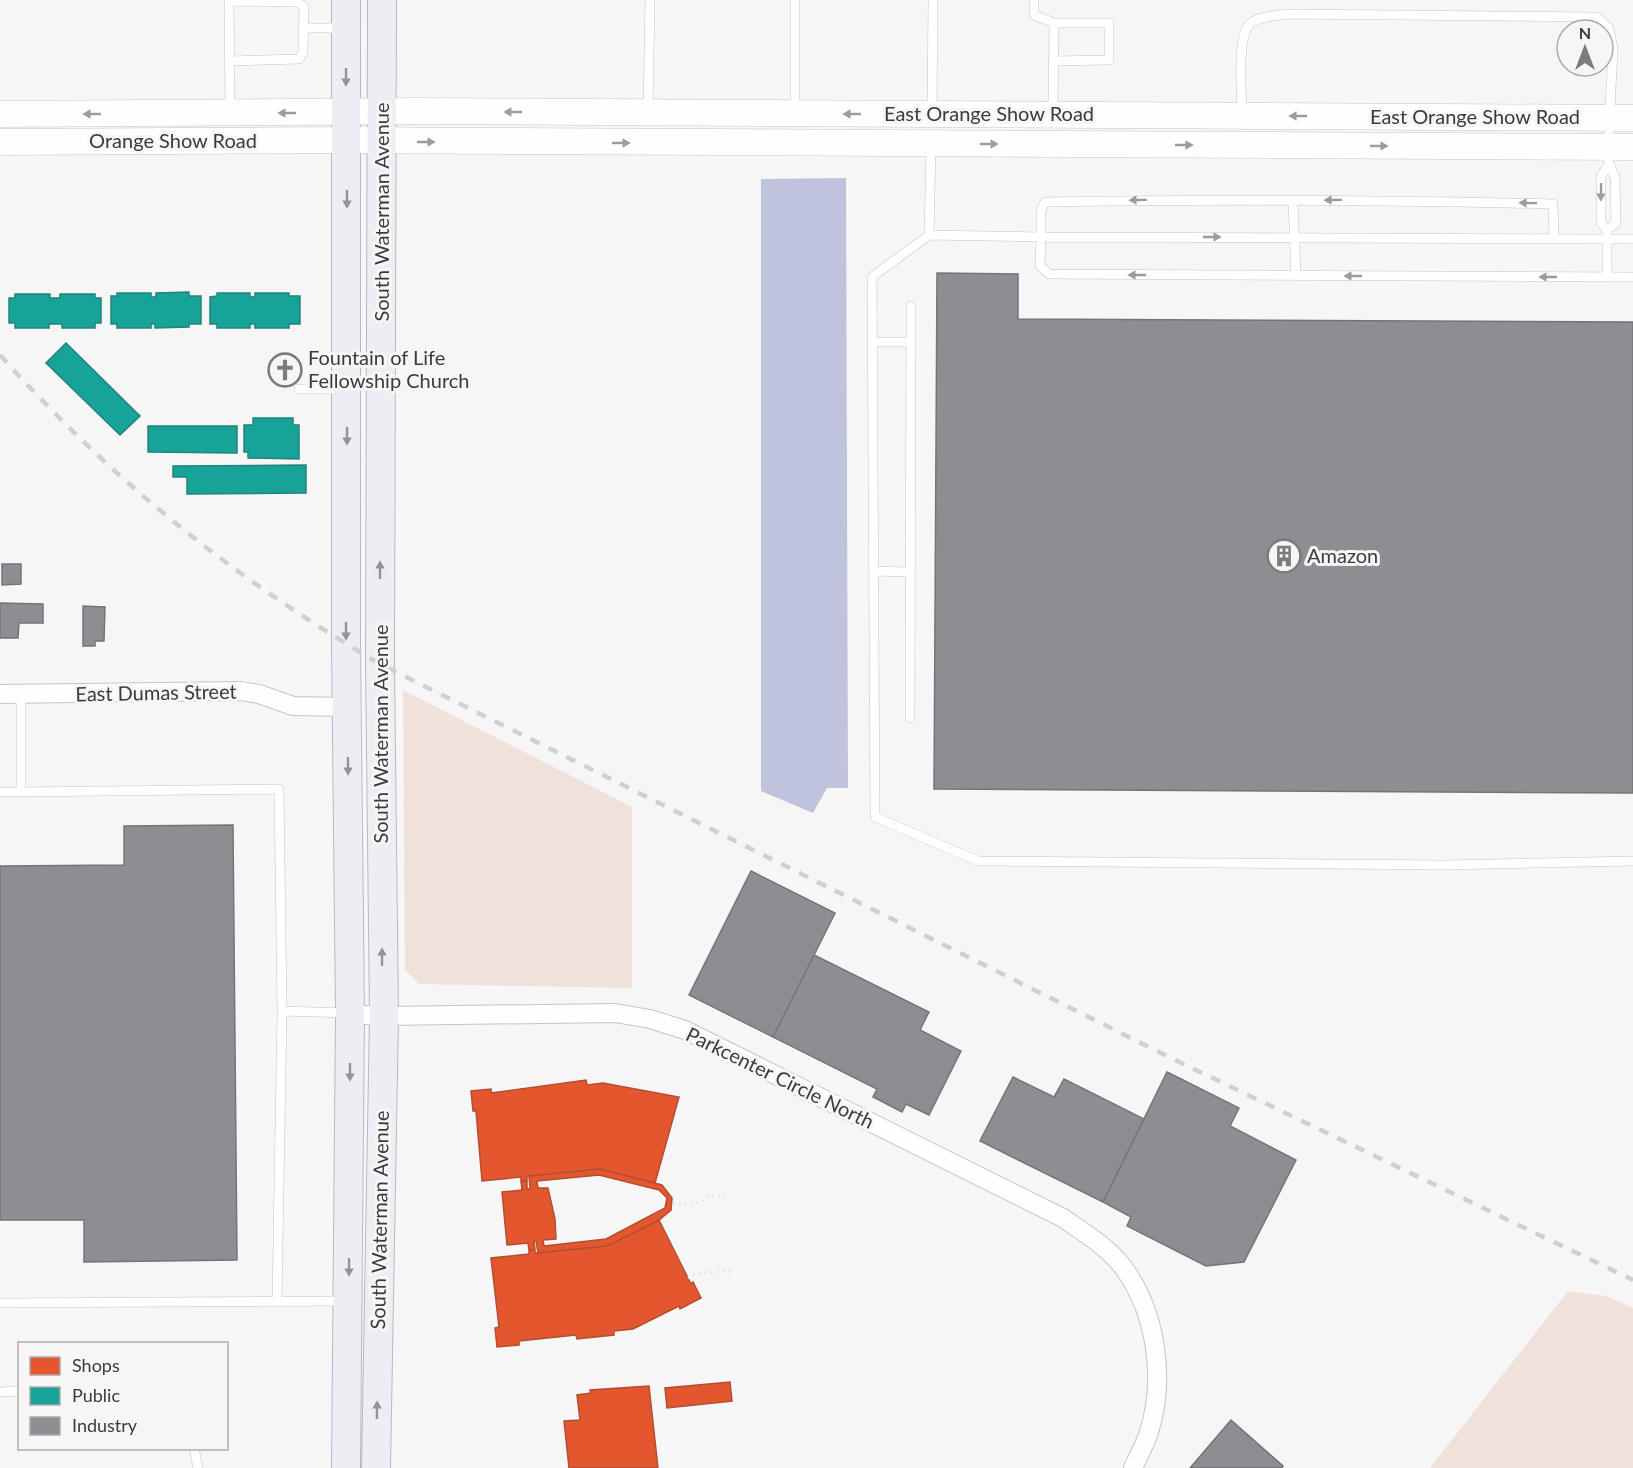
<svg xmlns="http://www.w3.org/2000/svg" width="1633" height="1468" font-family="Lato,sans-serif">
  <rect width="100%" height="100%" fill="#f7f6f7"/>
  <!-- green -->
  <path fill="#f0e1db" d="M403 690 632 807V988L420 984 405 970Z
    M1568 1291 1606 1296 1633 1308V1468H1430Z"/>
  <!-- water -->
  <path fill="#c0c3dc" d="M846 178 848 788H827L813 813 761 791V179Z"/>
  <!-- shops -->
  <path fill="#e4572e" stroke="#b24e32" stroke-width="1.5" fill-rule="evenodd" d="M586 1080 587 1085 603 1083 679 1097 655 1183 600 1169 529 1176H527V1181H521V1177L482 1181 476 1111H473L471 1091 491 1089V1093Z
    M600 1169 662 1185 672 1198 671 1210 659 1220 607 1246 538 1253 536 1241H534L535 1250H529L528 1243 507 1245 502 1192 522 1190 521 1181H527V1189H530L529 1176ZM599 1175 659 1190 667 1198 665 1208 606 1239 544 1246 543 1240 556 1239 555 1219 548 1188H538L537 1181Z
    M659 1220 691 1284 693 1282 701 1298 680 1309 679 1306 633 1329 614 1331V1335L577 1339 576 1335 519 1341V1345L497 1347 495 1328 499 1327 491 1258 529 1254V1250H535V1253L607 1246Z
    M730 1382 732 1401 667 1408 665 1388Z
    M649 1386 658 1468H569L564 1421 580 1420 577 1395 591 1393 590 1390Z"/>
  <!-- public -->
  <path fill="#17a398" stroke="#22847c" stroke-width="1.5" d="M189 292V296H201V324H189V327L155 328V324H151V328H117V324H111V296H117V293H151V297H156V293Z
    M217 293H250V297H255V293H289V296H300V324H289V328H255V324H250V328H217V324H210V297L217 296Z
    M15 294H50V298H60V294H95V298H101V323H95V328H62V324H49V328H15V323H9V298H15Z
    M66 343 140 416 120 435 46 363Z
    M253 418H293V425H299V459L248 458V452H244V425H253Z
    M148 426H237V453L148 452Z
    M306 465V493L187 494V477H173V466Z"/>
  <!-- industry -->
  <path fill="#8d8d92" stroke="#757478" stroke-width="1.5" d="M937 273 1018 274V319L1633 322V793L934 789Z
    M2 564H21V584L2 585Z
    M0 603 43 604V623H19L18 638H0Z
    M83 606 105 607 104 641H95V646H83Z
    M233 825 237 1260 84 1262V1220H0V866L124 865V826Z
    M751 871 835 913 773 1037 689 995Z
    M814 955 929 1012 920 1030 961 1051 929 1115 906 1104 902 1112 873 1097 877 1089 773 1037Z
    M1167 1072 1239 1108 1230 1126 1296 1160 1244 1262 1206 1266 1127 1226 1131 1217 1103 1202Z
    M1013 1077 1054 1097 1064 1079 1144 1119 1103 1202 980 1141Z
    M1231 1420 1283 1466 1282 1468H1190Z"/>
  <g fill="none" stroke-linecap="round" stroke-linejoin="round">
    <defs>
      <path id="lane" d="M229 0 230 112
        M1034 0V15L1054 23 1053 112
        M229 1 298 2 304 7 303 53 299 59 230 61
        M304 28H343
        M1053 61 1109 60V23H1054
        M648 110 650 0
        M795 111V0
        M932 112 933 0
        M1242 113C1242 94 1236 34 1251 23 1260 16 1276 16 1287 14L1597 17 1609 28 1613 49 1608 147 1609 164 1615 177 1616 223 1607 230
        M931 144 929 235 872 277 875 817 978 861 1447 865 1633 861
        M1293 201 1296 276
        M929 235 1041 237 1040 266 1049 274 1633 277
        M1554 238 1553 204C1383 200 1214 199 1045 202L1041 210V237L1633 239
        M1607 277V230L1601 223V176L1609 164
        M872 342H911
        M299 389H342
        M874 571 910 572
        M910 718 911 306
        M0 792H21V694
        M21 792 279 789 282 1011 348 1013
        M277 1302 282 1011
        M0 1303 343 1301
        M0 1392 20 1391
        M194 1448 198 1468"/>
      <path id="street" d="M0 694 241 691 259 694 293 706 346 707
        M350 1014 384 1016 615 1013 650 1019 685 1030 1063 1218C1083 1232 1108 1247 1123 1267 1157 1313 1166 1381 1148 1435 1144 1446 1138 1457 1133 1468"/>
      <path id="secondary" d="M0 114 415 111 1633 118
        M0 142 346 140 1633 147"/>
      <path id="primary" d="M346 1468 350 1014 346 644V0
        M376 1468 384 1016 380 664 382 0"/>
    </defs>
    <!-- lane casing -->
    <use href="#lane" stroke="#c6c4c5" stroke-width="10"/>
    <!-- street casing -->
    <use href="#street" stroke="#c6c4c5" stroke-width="20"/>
    <!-- secondary casing -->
    <use href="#secondary" stroke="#c6c4c5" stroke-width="27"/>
    <!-- primary casing -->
    <use href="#primary" stroke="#bdb6c2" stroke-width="30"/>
    <!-- path -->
    <path stroke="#e3e2e2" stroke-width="3" stroke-dasharray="1.5 4.5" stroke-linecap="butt" d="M673 1204 702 1202 707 1196 726 1195
      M688 1278 697 1273 734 1271"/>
    <!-- lane -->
    <use href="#lane" stroke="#fefefe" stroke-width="9"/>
    <!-- street -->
    <use href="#street" stroke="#fefefe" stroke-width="18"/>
    <!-- secondary -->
    <use href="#secondary" stroke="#fefefe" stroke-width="26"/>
    <!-- primary -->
    <use href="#primary" stroke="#f0ecf3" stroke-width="28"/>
    <!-- rail -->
    <path stroke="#d1d0d1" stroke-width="4.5" stroke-dasharray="10 10" stroke-linecap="butt" d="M0 355C116 484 231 576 380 664L1171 1058 1633 1280"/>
  </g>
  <!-- one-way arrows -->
  <defs><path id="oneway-solid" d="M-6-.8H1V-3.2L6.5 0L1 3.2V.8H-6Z" transform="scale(1.5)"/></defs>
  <g fill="#969397">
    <use href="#oneway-solid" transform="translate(346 77) rotate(90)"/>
    <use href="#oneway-solid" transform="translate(347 199) rotate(90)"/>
    <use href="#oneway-solid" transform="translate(347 436) rotate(90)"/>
    <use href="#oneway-solid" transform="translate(380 570) rotate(-90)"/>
    <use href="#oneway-solid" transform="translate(346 631) rotate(90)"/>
    <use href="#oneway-solid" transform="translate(348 766) rotate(89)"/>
    <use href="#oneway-solid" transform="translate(382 957) rotate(-90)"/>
    <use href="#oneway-solid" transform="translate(350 1072) rotate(90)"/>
    <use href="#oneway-solid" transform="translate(349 1267) rotate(90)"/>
    <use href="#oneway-solid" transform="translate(377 1410) rotate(-89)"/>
  </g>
  <g fill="#9d9c9c">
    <use href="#oneway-solid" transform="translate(513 112) rotate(-180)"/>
    <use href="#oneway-solid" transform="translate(287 113) rotate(180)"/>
    <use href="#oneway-solid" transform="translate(92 114) rotate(180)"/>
    <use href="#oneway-solid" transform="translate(852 114) rotate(-180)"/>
    <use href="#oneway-solid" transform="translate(1298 116) rotate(-180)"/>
    <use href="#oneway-solid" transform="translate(426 142)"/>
    <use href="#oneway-solid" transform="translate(621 143)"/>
    <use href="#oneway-solid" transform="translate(989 144)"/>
    <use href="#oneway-solid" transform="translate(1184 145)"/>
    <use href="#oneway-solid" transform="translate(1379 146)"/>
    <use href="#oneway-solid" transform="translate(1601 192) rotate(91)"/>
    <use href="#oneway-solid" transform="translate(1138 200) rotate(179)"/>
    <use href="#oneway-solid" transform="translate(1333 200) rotate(179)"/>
    <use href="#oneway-solid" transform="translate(1528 203) rotate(-179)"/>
    <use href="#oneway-solid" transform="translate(1212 237)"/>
    <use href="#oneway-solid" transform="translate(1137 275) rotate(-180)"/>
    <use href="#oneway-solid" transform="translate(1353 276) rotate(-180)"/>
    <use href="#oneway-solid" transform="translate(1548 277) rotate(-180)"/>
  </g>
  <!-- icons -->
  <defs>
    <symbol id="church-ring" viewBox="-11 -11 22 22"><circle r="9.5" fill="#f8f5f7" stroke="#7d7c7d" stroke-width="1.5"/><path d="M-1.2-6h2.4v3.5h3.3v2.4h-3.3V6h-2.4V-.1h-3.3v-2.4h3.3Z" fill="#7d7c7d"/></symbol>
    <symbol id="building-ring" viewBox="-11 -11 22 22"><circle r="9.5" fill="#f8f5f7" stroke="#7d7c7d" stroke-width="1.5"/><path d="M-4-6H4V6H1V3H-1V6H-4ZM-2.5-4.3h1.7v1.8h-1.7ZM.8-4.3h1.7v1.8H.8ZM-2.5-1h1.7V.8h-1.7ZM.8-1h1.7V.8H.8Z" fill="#7d7c7d"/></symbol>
  </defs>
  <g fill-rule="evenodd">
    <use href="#church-ring" x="266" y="351" width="38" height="38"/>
    <use href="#building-ring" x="1265" y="537" width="38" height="38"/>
  </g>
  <g text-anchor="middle" stroke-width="6" stroke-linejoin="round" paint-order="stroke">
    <!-- street labels -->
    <g font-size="20" fill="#3c3a3b" stroke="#f8f5f7">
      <text x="989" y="121">East Orange Show Road</text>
      <text x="1475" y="124">East Orange Show Road</text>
      <text x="173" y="148">Orange Show Road</text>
      <text transform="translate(382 212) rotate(-90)" y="7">South Waterman Avenue</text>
      <text transform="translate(156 693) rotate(-1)" y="7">East Dumas Street</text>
      <text transform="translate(381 734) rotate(-90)" y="7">South Waterman Avenue</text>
      <text transform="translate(780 1078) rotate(26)" y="7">Parkcenter Circle North</text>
      <text transform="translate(380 1220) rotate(-89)" y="7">South Waterman Avenue</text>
    </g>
    <!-- poi labels -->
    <g font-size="20" fill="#3c3a3b" stroke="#f8f5f7" text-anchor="start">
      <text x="308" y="365">Fountain of Life<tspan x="308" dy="23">Fellowship Church</tspan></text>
      <text x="1307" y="563">Amazon</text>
    </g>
  </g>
  <!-- legend -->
  <rect x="18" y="1342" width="210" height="108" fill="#f8f5f7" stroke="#adaaac" stroke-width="1.5"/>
  <rect x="30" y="1357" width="30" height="18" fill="#e4572e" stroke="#adaaac" stroke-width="1.5"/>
  <text x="72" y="1372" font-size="18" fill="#3c3a3b">Shops</text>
  <rect x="30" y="1387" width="30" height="18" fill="#17a398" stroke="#adaaac" stroke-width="1.5"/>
  <text x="72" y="1402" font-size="18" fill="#3c3a3b">Public</text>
  <rect x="30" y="1417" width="30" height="18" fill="#8d8d92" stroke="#adaaac" stroke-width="1.5"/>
  <text x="72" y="1432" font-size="18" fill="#3c3a3b">Industry</text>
  <!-- north arrow -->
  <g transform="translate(1585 48)"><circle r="28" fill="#f8f5f7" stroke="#adaaac" stroke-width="1.5"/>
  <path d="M0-4.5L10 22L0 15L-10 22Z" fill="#7d7c7d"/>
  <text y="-9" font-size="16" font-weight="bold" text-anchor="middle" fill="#3c3a3b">N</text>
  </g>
</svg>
